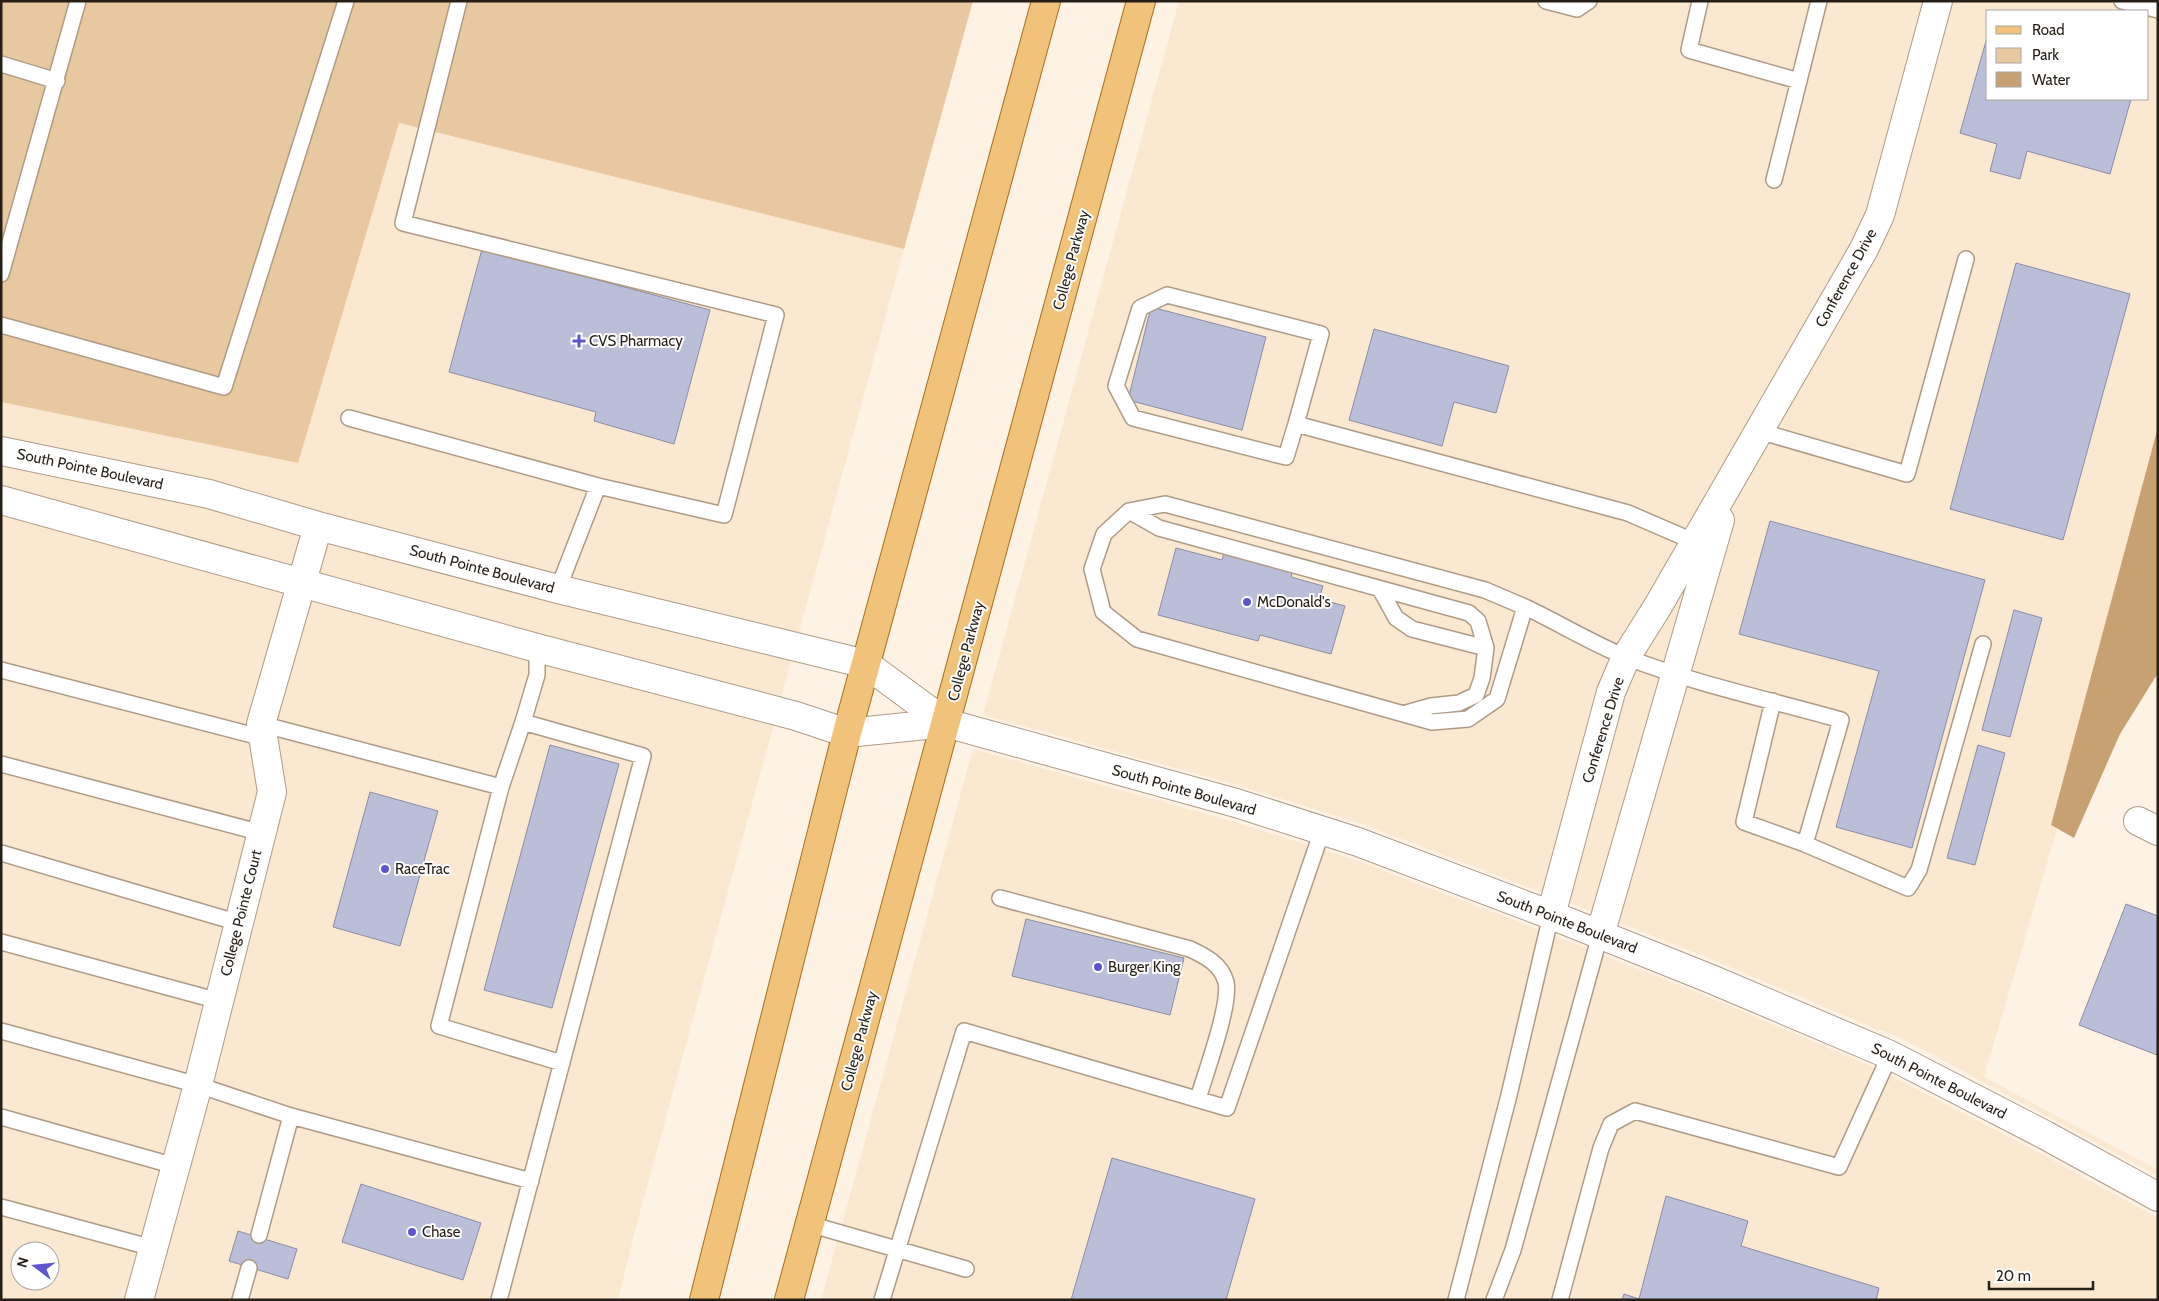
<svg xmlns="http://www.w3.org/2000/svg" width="2159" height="1301" font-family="Cabin,sans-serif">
  <rect width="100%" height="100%" fill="#fef2e4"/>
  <!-- built -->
  <path fill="#fbe8d0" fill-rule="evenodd" d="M1179 1H2158V427L2051 825 2057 829 1984 1077 2158 1170V1176L1916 1046 1882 1030 1881 1031 1718 962 1577 906 1365 825 1240 786 983 715ZM1988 11H2148V99H1988Z
    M398 123 904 249 636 1227 618 1300H1V402L297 463ZM20 1251H50V1281H20Z
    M973 749 1231 821 1353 859 1545 932 1704 995 1882 1071 2036 1151 2158 1218V1300H821Z"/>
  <!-- green -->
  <path fill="#e8c8a1" d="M1 1H973L904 249 399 123 298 463 1 402Z"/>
  <!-- water -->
  <path fill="#c7a172" d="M2158 427V673L2120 734 2074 838 2051 825Z"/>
  <!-- building -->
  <path fill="#bbbed9" stroke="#8a8ca5" d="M1988 34V99H2131L2110 174 2027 151 2020 179 1990 171 1997 144 1960 133Z
    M482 249 710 310 674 444 594 421 596 412 449 372Z
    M2016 263 2130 294 2063 540 1950 509Z
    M1151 307 1266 337 1242 430 1128 400Z
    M1374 329 1509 366 1496 413 1454 402 1442 446 1349 420Z
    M1770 521 1985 580 1912 848 1836 827 1879 671 1739 634Z
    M1176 548 1222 560 1225 549 1293 567 1291 577 1323 586 1319 599 1345 606 1331 654 1260 635 1258 641 1158 615Z
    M2014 610 2042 618 2010 737 1982 730Z
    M550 745 619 764 552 1008 484 990Z
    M1978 745 2005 753 1975 865 1947 858Z
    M370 792 438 811 400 946 333 927Z
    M2126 904 2158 916 2157 1055 2079 1025Z
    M1026 919 1184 958 1170 1015 1012 976Z
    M1112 1158 1255 1199 1226 1300H1071Z
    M361 1184 481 1223 463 1280 342 1242Z
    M1666 1196 1748 1221 1741 1246 1879 1288 1876 1300H1622L1624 1294 1639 1299Z
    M238 1231 297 1249 288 1279 229 1261Z"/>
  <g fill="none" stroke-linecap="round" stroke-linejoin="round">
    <defs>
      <path id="service" d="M1546 1 1577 9 1589 1
        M1700 1 1689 50 1799 81
        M2122 1 2158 10
        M1 64 57 81
        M1774 180 1819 1
        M1 274 78 1
        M1 325 224 387 346 1
        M349 418 598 486 724 515 776 315 403 223 459 1
        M1296 424 1286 457 1133 418 1116 386 1140 308 1167 295 1321 334 1296 424 1628 513 1695 542
        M1759 431 1907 474 1966 259
        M1165 504 1485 590 1525 607 1497 699 1468 719 1432 722 1137 639 1103 612 1092 569 1104 534 1129 511Z
        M1129 511 1159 528 1469 613 1478 621 1486 648 1482 678 1476 695 1459 703 1431 706 1403 714
        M558 589 598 486
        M1380 589 1396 618 1412 629 1486 648
        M1525 607C1559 623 1593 644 1628 658 1697 684 1770 700 1841 720L1805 844 1744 822 1773 701
        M1 670 264 738
        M523 722 501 787 439 1026 562 1063
        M261 724 501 787
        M1 764 262 833
        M1805 844 1908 888 1919 870 1983 644
        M1 853 239 923
        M1000 898 1190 949C1205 956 1221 964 1226 982 1231 1005 1205 1074 1198 1099
        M1 942 219 1001
        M1 1031 198 1085 291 1116 531 1181
        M1 1117 175 1166
        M1 1207 153 1248
        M809 1224 966 1269
        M259 1235 291 1116
        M240 1300 249 1268
        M499 1300 643 756 523 722 537 675V648
        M882 1300 964 1031 1227 1108 1322 831
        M1456 1300 1509 1095 1551 915
        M1494 1300 1513 1250 1600 935
        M1560 1300 1601 1148 1611 1124 1635 1111 1839 1167 1890 1055"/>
      <path id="minor" d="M1 451 209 494 318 526 558 589 866 664
        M1 500 537 648 796 716 847 733
        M2138 821 2158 831
        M1551 915 1611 692 1626 657 1658 606 1864 249 1880 215 1938 1
        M1600 935 1720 520
        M139 1300 198 1085 272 792 261 724 318 526"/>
      <path id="tertiary" d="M866 664 946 723
        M847 733 946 723 1236 803 1358 842 1551 915 1711 979 1890 1055 2045 1135 2158 1197"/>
      <path id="primary" d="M704 1300 847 733 1046 1
        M789 1300 1141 1"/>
    </defs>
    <!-- service casing -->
    <use href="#service" stroke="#ad9b85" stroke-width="18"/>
    <!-- minor casing -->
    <use href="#minor" stroke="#ad9b85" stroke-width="30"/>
    <!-- tertiary casing -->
    <use href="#tertiary" stroke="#ad9b85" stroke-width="30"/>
    <!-- primary casing -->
    <use href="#primary" stroke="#a36f1d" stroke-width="30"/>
    <!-- service -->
    <use href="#service" stroke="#fff" stroke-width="15"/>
    <!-- minor -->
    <use href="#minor" stroke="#fff" stroke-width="28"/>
    <!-- tertiary -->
    <use href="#tertiary" stroke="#fff" stroke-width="28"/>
    <!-- primary -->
    <use href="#primary" stroke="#f1c279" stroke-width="28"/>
  </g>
  <!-- markers -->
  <g fill="#5d55ce" stroke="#fff" stroke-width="2">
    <path d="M576.5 333.5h5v5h5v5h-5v5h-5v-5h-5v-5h5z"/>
    <circle cx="1247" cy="602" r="5"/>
    <circle cx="385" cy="869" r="5"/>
    <circle cx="1098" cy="967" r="5"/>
    <circle cx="412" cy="1232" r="5"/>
  </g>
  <g text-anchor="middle" stroke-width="4" stroke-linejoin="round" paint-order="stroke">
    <!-- street labels -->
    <g font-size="15" fill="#261f17" stroke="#fff">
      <text transform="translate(1071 260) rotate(-75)" y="5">College Parkway</text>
      <text transform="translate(1846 278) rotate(-61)" y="5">Conference Drive</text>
      <text transform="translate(90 469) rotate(12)" y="5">South Pointe Boulevard</text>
      <text transform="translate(482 569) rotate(15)" y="5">South Pointe Boulevard</text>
      <text transform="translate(966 651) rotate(-75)" y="5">College Parkway</text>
      <text transform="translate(1603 730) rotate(-73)" y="5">Conference Drive</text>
      <text transform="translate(1184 790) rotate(16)" y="5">South Pointe Boulevard</text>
      <text transform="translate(241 913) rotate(-76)" y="5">College Pointe Court</text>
      <text transform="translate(1567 922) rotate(21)" y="5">South Pointe Boulevard</text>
      <text transform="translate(859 1041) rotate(-75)" y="5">College Parkway</text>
      <text transform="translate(1939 1081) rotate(27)" y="5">South Pointe Boulevard</text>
    </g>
    <!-- poi labels -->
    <g font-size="15" fill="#261f17" stroke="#fff" text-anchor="start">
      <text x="589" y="346">CVS Pharmacy</text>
      <text x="1257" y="607">McDonald's</text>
      <text x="395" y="874">RaceTrac</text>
      <text x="1108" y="972">Burger King</text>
      <text x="422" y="1237">Chase</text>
    </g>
  </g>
  <!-- border -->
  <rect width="2159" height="1301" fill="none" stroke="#261f17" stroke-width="5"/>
  <!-- legend -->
  <rect x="1986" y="10" width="162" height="90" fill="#ffffff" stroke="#a8a5a2"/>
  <rect x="1996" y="26" width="25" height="8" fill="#f1c279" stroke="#a8a5a2"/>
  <text x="2032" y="35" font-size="15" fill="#261f17">Road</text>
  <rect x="1996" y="48" width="25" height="15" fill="#e8c8a1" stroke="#a8a5a2"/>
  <text x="2032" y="60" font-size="15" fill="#261f17">Park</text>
  <rect x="1996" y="72" width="25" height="15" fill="#c7a172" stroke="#a8a5a2"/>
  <text x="2032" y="85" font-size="15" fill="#261f17">Water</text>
  <!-- north arrow -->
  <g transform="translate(35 1266) rotate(286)"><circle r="24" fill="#ffffff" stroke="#a8a5a2"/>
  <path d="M0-4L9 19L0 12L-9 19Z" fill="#5d55ce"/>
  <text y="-8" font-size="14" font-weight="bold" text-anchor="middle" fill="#261f17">N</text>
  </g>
  <!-- scale -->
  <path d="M1989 1281v8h104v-8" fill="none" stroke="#261f17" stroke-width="2.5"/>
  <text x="1996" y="1281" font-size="15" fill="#261f17" stroke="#ffffff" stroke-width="4" paint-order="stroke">20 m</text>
</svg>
